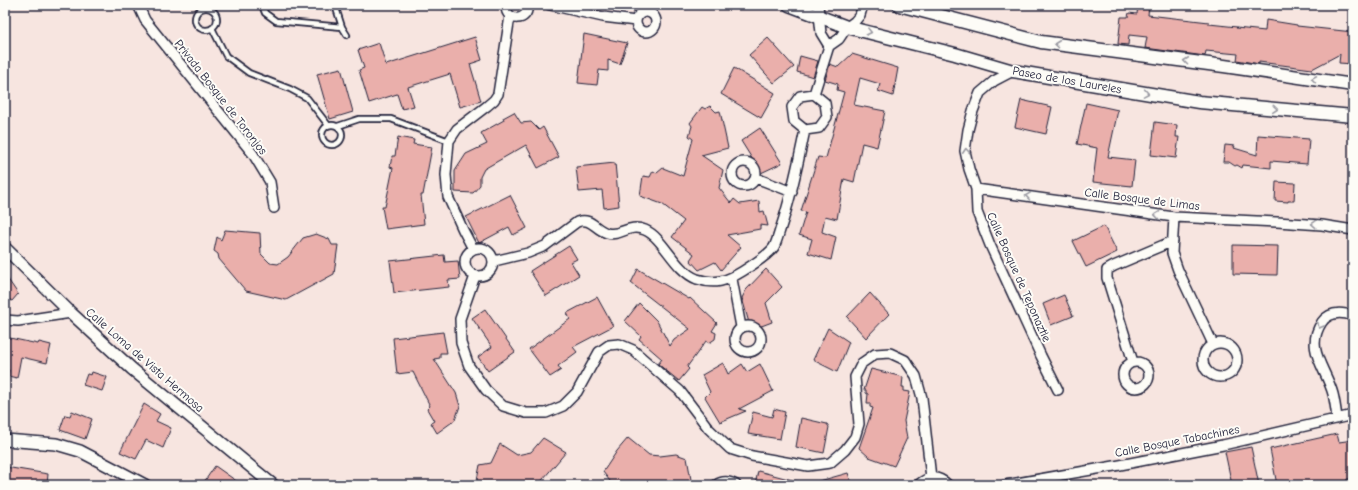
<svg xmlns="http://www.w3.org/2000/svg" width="1358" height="490" font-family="'Comic Neue',sans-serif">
  <rect width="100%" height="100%" fill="#f7e5e0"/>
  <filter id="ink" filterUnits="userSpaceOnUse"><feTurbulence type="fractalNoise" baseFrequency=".025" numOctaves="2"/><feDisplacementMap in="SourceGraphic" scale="8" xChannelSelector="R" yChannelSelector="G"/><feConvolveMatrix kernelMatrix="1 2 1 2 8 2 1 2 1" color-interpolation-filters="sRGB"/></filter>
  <g filter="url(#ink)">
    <!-- building -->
    <path fill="#eaafab" stroke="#22223b" d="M1138 5H1149L1148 15 1209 22V24L1237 27 1236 28 1265 31 1266 20 1297 25V26L1353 32V64L1339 63 1340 54 1312 69 1259 62V64L1237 60 1238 54 1206 51 1205 56 1145 48 1147 37 1129 35 1128 45 1118 44 1121 17H1128L1129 13 1137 14Z
      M584 34 627 43 620 64 608 60V71L599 70 597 85 578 83Z
      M475 37 482 60 470 64 481 101 460 107 450 74 408 87 414 106 402 109 397 94 369 103 359 70 364 68 358 50 379 43 386 65Z
      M768 38 794 67 774 83 749 55Z
      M852 54 898 68 893 96 878 91 880 84 860 78 854 105 885 111 877 147 862 143 854 182 844 179 837 219 825 216 822 232 836 237 831 260 808 253 812 239 799 235 806 212 801 211 818 157 826 158 844 92 837 90 838 84 825 80 830 64 838 67Z
      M800 56 818 61 813 77 797 72Z
      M341 68 353 112 330 119 317 74Z
      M734 68 775 93 761 118 721 94Z
      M1021 100 1052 107 1046 134 1015 127Z
      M1086 103 1118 110 1108 157 1135 160 1132 186 1093 182 1097 148 1077 144Z
      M710 106 716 112 720 111 728 148 701 155 723 170 719 188 731 203 734 199 740 204 759 201 760 212 764 211 768 226 760 225V229L727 235 741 247 721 270 715 262 699 270 690 260 694 254 672 237 684 221 662 204 640 196 643 176 650 177 653 171 657 173 663 168 683 176 693 139 689 136 692 126 690 123 702 107 705 109Z
      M514 112 521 123 531 122 539 130 543 127 559 157 538 168 526 145 484 169 480 177V185L473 193 455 192V171L466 154 487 144 481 133 504 120 503 118Z
      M1155 122 1177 125 1176 137H1179L1176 158 1151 155Z
      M760 128 782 163 761 173 741 141Z
      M1258 135 1309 139 1307 164 1271 161V168L1243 165 1242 168 1237 165 1235 166 1229 162H1223L1225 145 1235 146 1234 148 1257 155Z
      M398 137 414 140 413 144 432 147 423 195H421L424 224 386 229 382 207H385L393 168 390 167 392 156H395Z
      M615 163 619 206 604 208 602 190 579 192 576 167Z
      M1276 182 1295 183 1294 201H1288V202L1275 201Z
      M510 195 527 228 513 235 509 227 479 243 466 217Z
      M1104 226 1117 252 1086 267 1073 241Z
      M225 230 260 233 261 254 270 263 278 264 288 257 303 238 316 234 329 239 332 245H338L334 274 286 300 246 291 219 259 218 254 214 251 217 237 221 240Z
      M1233 245 1278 246 1277 275 1233 274Z
      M569 246 577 259 571 262 579 275 546 296 530 271Z
      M444 255 445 262 458 261 460 279 448 280 449 287 394 293 390 261Z
      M638 269 689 299 690 298 717 323 712 331 716 333 715 339 709 343 706 341 687 367 689 369 679 381 658 364 662 359 639 339 641 336 625 321 639 303 657 321 670 346 674 340 690 329 631 283Z
      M766 269 782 287 766 303 772 322 751 330 742 298 746 290Z
      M5 275 18 294 12 301 5 297Z
      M870 293 889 314 866 338 847 317Z
      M1064 295 1073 316 1051 325 1043 304Z
      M597 297 613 326 573 347 577 352 558 366 561 370 550 377 529 349 570 319 567 313Z
      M485 309 515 352 488 371 478 357 492 347 472 318Z
      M828 328 849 342 837 372 813 360Z
      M443 332 447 353H440V358L434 359 456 393 460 406 455 420 437 433 431 423 434 421 427 409 430 406 413 372 397 374 393 338Z
      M5 337 38 344 39 342 51 345 47 363 21 357 17 378 8 376 9 370H5Z
      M723 363 728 374 742 364 747 372 760 364 773 391 739 409 746 411 720 422 705 397 710 392 702 375Z
      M871 369 903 377 902 387H904V391L910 392 904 421 907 438 894 466 869 457 859 448 873 408 870 407V403H867L868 394 866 393V390H864Z
      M92 372 107 377 102 391 83 385 87 374 91 375Z
      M144 404 160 414 156 421 171 428 163 448 146 440 136 459 120 452Z
      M774 409 785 412 780 439 748 434 753 412 772 417Z
      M72 411 92 419 85 439 60 430 65 415 70 416Z
      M801 418 827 424 829 427 824 453 796 447Z
      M1337 434 1339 442 1353 440V479H1347V481L1329 485H1277L1270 449Z
      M543 438 566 452 538 485H476L480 465 491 463 500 444 517 455 531 452Z
      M628 438 649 455 660 456 676 454 687 458 692 485H613L603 472 617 451Z
      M1251 447 1259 485H1232L1225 452Z
      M215 466 242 485H202Z
      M5 467 48 474 47 485H5Z
      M758 471 800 482V485H755Z
      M848 473 852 485H816V482Z"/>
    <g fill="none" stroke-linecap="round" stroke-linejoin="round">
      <defs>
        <path id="service" d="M262 5 265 13 276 21 342 27
          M335 5 342 27 347 35
          M195 19a11 11 0 1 1 22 0a11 11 0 1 1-22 0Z
          M212 28 226 56 249 73 290 89 307 98 328 125
          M322 135a10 10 0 1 1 20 0a10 10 0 1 1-20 0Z
          M338 126 359 119H391L449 141"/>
        <path id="minor" d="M138 5 145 20 253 154 270 182 274 208
          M506 5C505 23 530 22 527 5
          M550 5 603 17 636 21
          M818 5 821 33 829 46 839 39 847 27 855 21 860 15 863 5
          M636 22a10 10 0 1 1 20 0a10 10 0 1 1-20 0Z
          M1013 71 994 81 980 93 973 111 968 130 965 151 969 169 976 189 977 212 990 245 1041 356 1058 390
          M814 94 825 103 827 117 819 128 805 130 794 121 792 107 800 96Z
          M814 94 829 46
          M732 174a12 12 0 1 1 24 0a12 12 0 1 1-24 0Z
          M756 178 792 192
          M976 189 1174 217 1277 222 1322 225 1353 230
          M1174 217 1172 253 1178 270 1213 344
          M465 262a14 14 0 1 1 28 0a14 14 0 1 1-28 0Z
          M473 249 463 230 448 197 446 175 449 141 457 129 487 106 494 100 498 94 510 16
          M494 261 528 253 545 246 577 222C592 217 594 229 607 233 621 237 628 223 645 230 664 238 674 270 697 279 715 285 727 281 743 271 751 266 769 254 774 247 777 241 779 233 781 227 792 195 798 163 805 130
          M475 276 460 319 461 343 469 366 486 390 503 406 526 413H546L563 406 577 392 599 352 609 345 619 344 633 350 680 391 709 429 730 449 752 456 808 466 830 463 845 450 855 437 859 424 855 377 862 363 875 354 890 353 905 360 916 376 922 398 931 478
          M732 279 741 327
          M5 320 18 321 71 313
          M735 339a13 13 0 1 1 26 0a13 13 0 1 1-26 0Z
          M1203 360a17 17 0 1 1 34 0a17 17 0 1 1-34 0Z
          M1123 375a13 13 0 1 1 26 0a13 13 0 1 1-26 0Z
          M1133 362 1107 278V270L1114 266 1173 241
          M1337 418C1336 410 1335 402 1333 394 1326 368 1304 349 1322 322 1330 311 1342 312 1353 316
          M716 485C722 481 729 481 736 485
          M918 485C928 476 938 475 948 485
          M1005 485 1120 465 1223 445 1353 415"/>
        <path id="tertiary" d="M5 248 71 313 132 369 273 485
          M5 440 56 444 80 451 145 485"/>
        <path id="secondary" d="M789 5 847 27 955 54 1013 71 1199 102 1353 116
          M899 5 1041 42 1224 66 1353 85"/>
      </defs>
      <!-- service casing -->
      <use href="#service" stroke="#22223b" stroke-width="8"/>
      <!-- minor casing -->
      <use href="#minor" stroke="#22223b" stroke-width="12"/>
      <!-- tertiary casing -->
      <use href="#tertiary" stroke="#22223b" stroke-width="14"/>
      <!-- secondary casing -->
      <use href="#secondary" stroke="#22223b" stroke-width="15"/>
      <!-- service -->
      <use href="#service" stroke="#fdfcf7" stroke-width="4.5"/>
      <!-- minor -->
      <use href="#minor" stroke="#fdfcf7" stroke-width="9"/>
      <!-- tertiary -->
      <use href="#tertiary" stroke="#fdfcf7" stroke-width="11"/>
      <!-- secondary -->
      <use href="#secondary" stroke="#fdfcf7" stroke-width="12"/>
    </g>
    <!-- one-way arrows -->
    <defs><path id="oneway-chevron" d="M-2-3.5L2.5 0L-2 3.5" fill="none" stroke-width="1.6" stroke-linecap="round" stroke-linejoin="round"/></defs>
    <g stroke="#9a9aa2">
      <use href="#oneway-chevron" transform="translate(869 32) rotate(14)"/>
      <use href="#oneway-chevron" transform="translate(1057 44) rotate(-173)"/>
      <use href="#oneway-chevron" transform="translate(1186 61) rotate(-173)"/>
      <use href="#oneway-chevron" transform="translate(1314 79) rotate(-172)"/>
      <use href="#oneway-chevron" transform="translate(1146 93) rotate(10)"/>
      <use href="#oneway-chevron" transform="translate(1275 109) rotate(5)"/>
      <use href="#oneway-chevron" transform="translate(966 151) rotate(-94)"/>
      <use href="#oneway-chevron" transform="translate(1028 196) rotate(-172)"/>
      <use href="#oneway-chevron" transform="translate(1157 215) rotate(-172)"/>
      <use href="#oneway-chevron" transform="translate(1314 224) rotate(-176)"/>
      <use href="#oneway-chevron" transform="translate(1320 326) rotate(119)"/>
    </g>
  </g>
  <g text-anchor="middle" stroke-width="4" stroke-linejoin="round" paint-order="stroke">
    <!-- street labels -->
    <g font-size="12" fill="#22223b" stroke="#fdfcf7">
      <text transform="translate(1067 80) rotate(10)" y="4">Paseo de los Laureles</text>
      <text transform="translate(221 97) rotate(52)" y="4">Privada Bosque de Toronjos</text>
      <text transform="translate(1142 199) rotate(7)" y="4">Calle Bosque de Limas</text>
      <text transform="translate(1019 277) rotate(66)" y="4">Calle Bosque de Teponaztle</text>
      <text transform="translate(145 360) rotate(41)" y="4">Calle Loma de Vista Hermosa</text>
      <text transform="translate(1177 441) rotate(-11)" y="4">Calle Bosque Tabachines</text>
    </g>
  </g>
  <!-- margin -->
  <rect width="1358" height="490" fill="none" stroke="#fdfcf7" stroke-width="20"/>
  <rect x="10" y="10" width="1338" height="470" fill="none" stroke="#22223b" stroke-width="1.5" filter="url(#ink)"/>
</svg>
